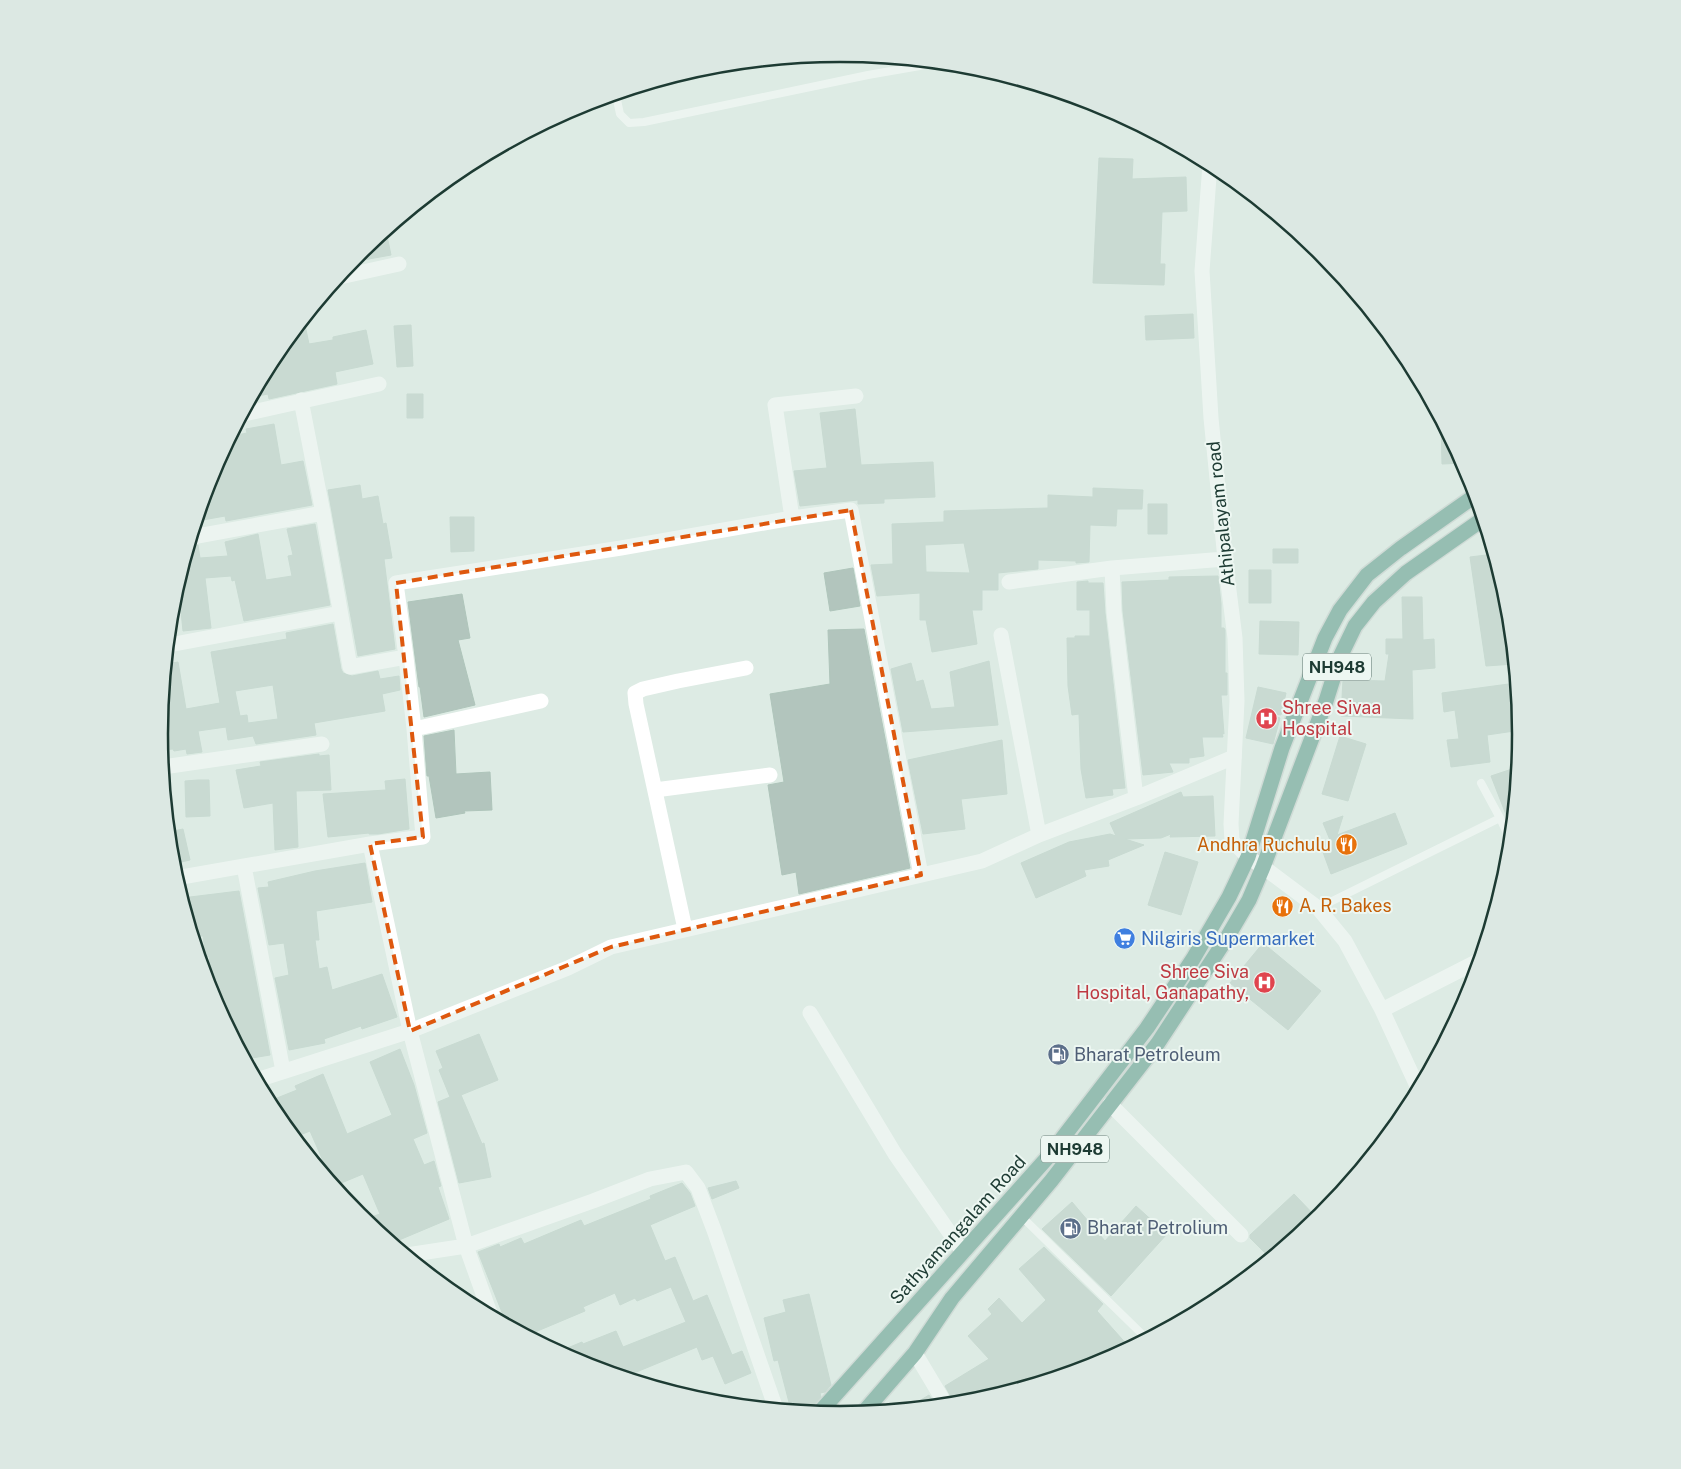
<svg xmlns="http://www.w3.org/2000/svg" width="1681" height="1469" font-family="'Public Sans',sans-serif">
  <rect width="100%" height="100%" fill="#ddebe4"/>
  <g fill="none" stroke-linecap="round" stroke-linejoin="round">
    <!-- stream -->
    <path stroke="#7ecad6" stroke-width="5" d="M1369 1158 1388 1126 1404 1116"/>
  </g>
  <!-- building -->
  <path fill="#b2c5bd" stroke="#afc5bb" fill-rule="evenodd" d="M1099 158 1133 159 1132 179 1186 177 1187 211 1162 212 1160 264H1165L1164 285 1093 283Z
    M386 231 391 255 352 262 359 253Z
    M1193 314 1194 338 1146 340 1145 316Z
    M304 320 309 344 333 340V337L366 330 373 364 335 372 337 384 269 399 268 394 253 397 275 356Z
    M411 325 413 366 397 367 394 326Z
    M407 394H423V418H407Z
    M855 409 861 465 933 462 935 497 884 499V503L858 504V500L800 506 794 471 827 468 820 413Z
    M1441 420 1450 438 1464 463 1442 464Z
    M274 424 281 465 303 461 312 505 226 521 225 516 197 521 212 474 232 436 247 433 246 429Z
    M360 485 362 499 378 496 383 524 386 523 392 558 384 559 395 649 358 656 328 490Z
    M1093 488 1143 490 1142 509H1117L1116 526 1090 525 1089 562 1076 563V561L1038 560V569L998 573V590H982V610H972L977 644 932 652 926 620H920V593L877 596 871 565 893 564 892 524 944 522V511L1048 508V495L1093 497ZM964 543 970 573 926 572 925 545Z
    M1148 504H1167V534H1148Z
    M450 517H474V551L451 552Z
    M315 524 330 605 244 621 235 580 232 581 231 576 205 578 211 628 183 631 179 592 175 593 190 546 198 545 200 558 228 556 225 542 258 534 266 580 292 576 288 556 293 555 287 529Z
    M1273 549H1298V563H1273Z
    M1494 554 1503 585 1514 664 1486 666 1470 557Z
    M853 568 860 606 830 611 824 573Z
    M1249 570H1271V603H1249Z
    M1218 576 1221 604V628H1224L1225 630V673H1227V695H1221L1224 734 1222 733 1223 737H1202L1204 756 1189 758V763H1169L1173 772 1143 775 1123 611 1122 582 1169 580V577Z
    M1088 581V583H1103L1105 613 1125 788 1112 789 1113 795 1086 798 1081 769 1079 714 1072 715 1068 686 1067 638H1075V636H1090V610H1077V582Z
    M462 594 470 638 458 640 475 705 424 717 420 687H419L408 602Z
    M1402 597H1422L1423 640 1434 639 1435 668 1412 670 1413 719 1341 716 1343 680 1385 681 1389 654H1386V639H1403Z
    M1260 621 1299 622 1298 655 1259 654Z
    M333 624 341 669 343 673 352 676 378 671 380 679 399 676 400 690 382 694 385 711 314 723 316 735 256 744 253 736 228 740 226 727 198 731 202 752 187 754 186 749 174 751 173 749 161 750 160 734 167 664 178 662 186 709 220 703 211 652 287 639 286 633ZM273 685 278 719 248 723 247 715 240 716 235 691Z
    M864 629 910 868 799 894 796 872 782 875 768 785 784 782 770 694 830 684 828 630Z
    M989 661 998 725 903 732 891 669 911 663 916 682 923 680 931 709 955 707 950 672Z
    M1516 683 1521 730 1487 735 1490 762 1451 767 1447 740 1459 739 1455 710 1444 712 1442 693Z
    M1258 687 1286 693 1281 715 1275 714 1274 716 1280 718 1273 744 1246 738Z
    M454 730 456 774 490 772 492 810 464 811 465 813 436 818 429 776H427L424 736Z
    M1340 736 1366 744 1348 801 1322 794Z
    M1002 740 1007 794 961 799 965 829 923 834 908 760Z
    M319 754V756L329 755 331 790 296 791 298 847 275 850 273 803 244 808 236 770 261 766 260 762Z
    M1518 767 1515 801 1512 830 1491 776Z
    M405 779 409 829 378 834H369V833L328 837 323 794 386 790 385 781Z
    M198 780H209L210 816 186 817 185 781Z
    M1181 792 1183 797 1213 796 1215 836 1170 837 1171 834 1161 838 1125 839 1144 845 1108 860 1109 866 1084 870 1086 876 1036 898 1021 863 1069 842 1110 834 1116 836 1110 823Z
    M1395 813 1407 844 1331 874 1320 844 1330 840 1323 823 1343 816 1337 835Z
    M183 829 190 860 172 864 169 832Z
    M1165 852 1198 862 1181 915 1148 905Z
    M365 863 372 902 316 911 319 940H315L319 969 327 967 332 990 382 974 397 1017 362 1029 361 1026 324 1039 325 1043 289 1050 275 978 289 975 284 943 269 945 258 888 269 887 268 882 315 871Z
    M239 891 270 1055 246 1059 215 1002 209 956 206 957 203 936H200V933L193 934 182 898Z
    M1263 943 1321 991 1288 1030 1230 983Z
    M479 1034 498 1080 461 1095 482 1144 484 1143 491 1177 459 1183 438 1102 450 1097 439 1070 443 1068 436 1051Z
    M400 1049 414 1085 427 1133 413 1139 424 1165 434 1161 441 1186 438 1187 449 1219 392 1243 381 1234 374 1216 380 1214 363 1174 334 1186 310 1131 295 1137 279 1119 272 1100 297 1090 295 1086 323 1074 347 1134 392 1115 370 1062Z
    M736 1181 739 1188 712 1199 708 1188Z
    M682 1183 690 1193 695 1206 650 1225 665 1261 675 1257 693 1301 707 1295 732 1355 742 1351 751 1373 725 1384 713 1356 702 1360 697 1347 634 1373 637 1381 580 1363 568 1357 565 1349 582 1342 583 1344 616 1331 623 1347 686 1322 671 1287 637 1301 635 1298 620 1305 615 1293 583 1307 585 1311 528 1335 507 1325 478 1252 499 1244 500 1247 521 1238 524 1244 581 1220 584 1226 651 1199 650 1196Z
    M1294 1194 1318 1219 1270 1258 1250 1238V1235Z
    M1072 1202 1105 1241 1136 1206 1167 1234 1111 1296 1042 1229Z
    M1044 1247 1103 1304 1097 1311 1130 1348 1101 1364 973 1402 955 1404 945 1386 989 1359 968 1336 992 1314 988 1309 999 1298 1022 1323 1046 1300 1019 1269Z
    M809 1294 831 1385 825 1392 820 1393 821 1397 810 1410 803 1412 791 1410 778 1360 774 1361 764 1318 786 1312 783 1300Z
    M929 1395 936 1406 906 1409Z"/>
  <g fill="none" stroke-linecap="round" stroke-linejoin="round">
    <defs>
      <path id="trunk" d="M819 1413 1048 1157 1147 1028 1193 959 1229 897 1248 857 1282 748 1325 638 1340 610 1367 575 1401 548 1476 495
        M863 1413 915 1353 952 1298 1051 1181 1158 1043 1228 936 1249 900 1263 867 1326 701 1340 657 1355 626 1374 602 1406 573 1483 519"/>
    </defs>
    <!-- trunk casing -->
    <use href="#trunk" stroke="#c0c8c6" stroke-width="18"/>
    <!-- service -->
    <path stroke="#fff" stroke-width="8" d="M616 95 620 114 629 123 644 122 868 75 937 63
      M1481 783 1500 818
      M1318 908 1500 818 1511 842
      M1021 1216 1147 1339"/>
    <!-- minor -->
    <path stroke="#fff" stroke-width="15" d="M340 277 399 264
      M301 400 323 513
      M244 414 379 384
      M792 518 775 405 856 396
      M192 537 323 513 350 667 406 657 414 729 423 837 370 844 410 1031 257 1080
      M1009 582 1112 568
      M1001 635 1039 835
      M169 645 340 613
      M406 657 396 583 621 548 792 518 851 510 921 875
      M414 729 541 701
      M163 767 322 744
      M655 790 770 775
      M1136 798 1114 612 1112 568 1225 559
      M244 866 283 1071
      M1263 867 1318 908 1345 941 1382 1010 1419 1090
      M176 878 370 844
      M685 929 636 704 635 693 643 689 678 681 746 668
      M1382 1010 1480 960
      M810 1013 895 1154 963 1252
      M1110 1104 1241 1235
      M407 1255 466 1246 593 1201 650 1179 686 1172 698 1188 714 1230 776 1409
      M491 1316 466 1246 410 1031 568 968 611 947 982 861 1039 835 1136 798 1234 757
      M915 1353 946 1405"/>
    <!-- tertiary -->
    <path stroke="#fff" stroke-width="15" d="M1210 164 1202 271 1211 418 1225 559 1235 638 1237 701 1231 824 1232 841 1248 857 1263 867"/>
    <!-- trunk -->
    <use href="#trunk" stroke="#428876" stroke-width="15"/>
  </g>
  <!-- marked area -->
  <path d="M0 0H1681V1469H0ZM851 510 921 875 611 947 410 1031 370 844 423 837 396 583Z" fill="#ddebe4" fill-opacity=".55" fill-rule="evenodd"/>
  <path fill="none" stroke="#de580e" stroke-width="4" stroke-dasharray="10 6" stroke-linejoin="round" d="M851 510 921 875 611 947 410 1031 370 844 423 837 396 583Z"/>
  <!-- icons -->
  <defs>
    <symbol id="hospital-disc" viewBox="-11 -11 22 22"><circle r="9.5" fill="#e0444e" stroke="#edf7f2"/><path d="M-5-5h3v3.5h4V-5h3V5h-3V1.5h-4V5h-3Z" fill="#fff"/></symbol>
    <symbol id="restaurant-disc" viewBox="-11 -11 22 22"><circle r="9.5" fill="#e8710a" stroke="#edf7f2"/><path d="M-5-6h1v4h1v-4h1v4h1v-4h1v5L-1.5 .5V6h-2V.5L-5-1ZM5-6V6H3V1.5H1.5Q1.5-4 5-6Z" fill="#fff"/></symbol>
    <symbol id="supermarket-disc" viewBox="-11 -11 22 22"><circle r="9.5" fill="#3f7fe0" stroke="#edf7f2"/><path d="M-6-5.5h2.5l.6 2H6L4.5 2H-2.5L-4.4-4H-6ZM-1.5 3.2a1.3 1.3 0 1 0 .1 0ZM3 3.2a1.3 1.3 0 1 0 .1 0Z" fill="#fff"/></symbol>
    <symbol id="fuel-disc" viewBox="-11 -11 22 22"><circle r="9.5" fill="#5c6f8a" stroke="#edf7f2"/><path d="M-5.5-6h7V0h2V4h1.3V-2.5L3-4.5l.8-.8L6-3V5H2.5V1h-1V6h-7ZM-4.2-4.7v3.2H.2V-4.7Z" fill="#fff"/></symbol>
  </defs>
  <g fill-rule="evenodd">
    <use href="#hospital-disc" x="1254" y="706" width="25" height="25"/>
    <use href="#restaurant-disc" x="1334" y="832" width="25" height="25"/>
    <use href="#restaurant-disc" x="1270" y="894" width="25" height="25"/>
    <use href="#supermarket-disc" x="1112" y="926" width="25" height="25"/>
    <use href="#hospital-disc" x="1252" y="970" width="25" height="25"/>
    <use href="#fuel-disc" x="1046" y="1042" width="25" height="25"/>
    <use href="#fuel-disc" x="1058" y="1216" width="25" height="25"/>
  </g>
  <g text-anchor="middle" stroke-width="4" stroke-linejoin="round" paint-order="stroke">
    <!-- shield labels -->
    <g fill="#edf7f2" stroke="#5b736c" stroke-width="1">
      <rect x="1303" y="653.5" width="68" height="27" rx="4"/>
      <rect x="1041" y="1135.5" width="68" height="27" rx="4"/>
    </g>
    <g font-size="16" font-weight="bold" fill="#1d3b33">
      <text x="1337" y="673">NH948</text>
      <text x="1075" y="1155">NH948</text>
    </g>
    <!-- street labels -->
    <g font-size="18" fill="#1d3b33" stroke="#edf7f2">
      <text transform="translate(1221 514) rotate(-96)" y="6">Athipalayam road</text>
      <text transform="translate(958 1230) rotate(-48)" y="6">Sathyamangalam Road</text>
    </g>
    <!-- health labels -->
    <g font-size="18" fill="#be3a42" stroke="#edf7f2" text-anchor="start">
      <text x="1282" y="714">Shree Sivaa<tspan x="1282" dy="21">Hospital</tspan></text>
      <text x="1249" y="978" text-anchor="end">Shree Siva<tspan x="1249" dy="21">Hospital, Ganapathy,</tspan></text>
    </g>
    <!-- food labels -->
    <g font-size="18" fill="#c56008" stroke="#edf7f2" text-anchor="end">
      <text x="1331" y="851">Andhra Ruchulu</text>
      <text x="1299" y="912" text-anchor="start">A. R. Bakes</text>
    </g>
    <!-- shop labels -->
    <g font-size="18" fill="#366cbe" stroke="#edf7f2" text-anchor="start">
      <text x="1141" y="945">Nilgiris Supermarket</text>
    </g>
    <!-- service labels -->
    <g font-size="18" fill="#4e5e75" stroke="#edf7f2" text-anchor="start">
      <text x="1074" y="1061">Bharat Petroleum</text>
      <text x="1087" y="1234">Bharat Petrolium</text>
    </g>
  </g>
  <!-- crop -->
  <path d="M0 0H1681V1469H0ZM168 734a672 672 0 1 1 1344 0a672 672 0 1 1-1344 0Z" fill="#dce8e3" fill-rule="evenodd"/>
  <path fill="none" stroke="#1d3b33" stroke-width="2.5" d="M168 734a672 672 0 1 1 1344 0a672 672 0 1 1-1344 0Z"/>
</svg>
